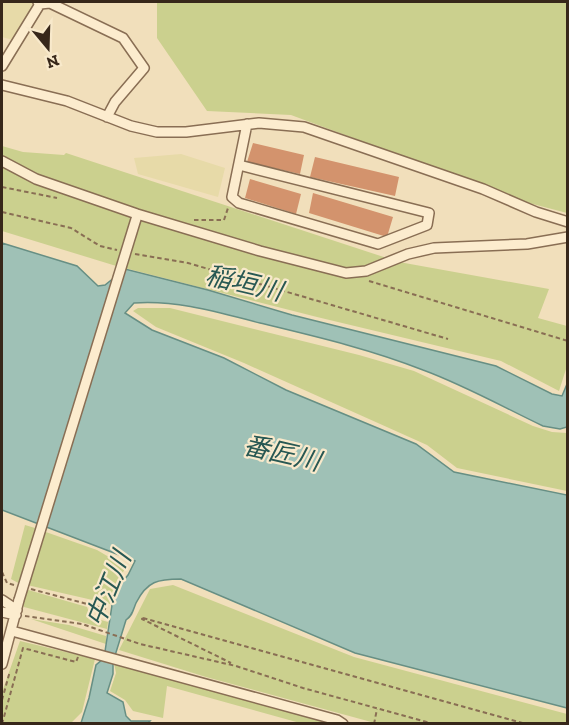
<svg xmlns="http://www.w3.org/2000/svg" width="569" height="725" font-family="'Zilla Slab','Noto Sans JP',serif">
  <rect width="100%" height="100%" fill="#f1dfbb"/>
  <!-- farmland -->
  <path fill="#e7daa8" d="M2 2H34L35 4 13 40 2 37Z
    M181 154 225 168 218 197 138 174 134 158Z"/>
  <!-- green -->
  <path fill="#cbd08e" d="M157 2H567V213L529 203 291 115 207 111 157 38Z
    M2 146 23 152 64 155 66 153 399 262 549 289 538 318 567 326V366L559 391 501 361 317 317 113 265 2 231Z
    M138 308H170L359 355 414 371 533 426 552 432 567 433V491L457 468 427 445 244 363 156 327 133 311Z
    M25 525 35 528 20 584 11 579Z
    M43 531 97 550 126 567 116 584 110 604 27 585Z
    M173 585 354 657 567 714V723H375L206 677 119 650 150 589Z
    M25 589 87 607 91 617 108 622 107 629 24 607 21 602Z
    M31 619 69 625 106 636V644Z
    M20 641 95 659 82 712 71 723H2V692Z
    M114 663 330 723H300L167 686 163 718 133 711 125 700 110 691 116 673Z"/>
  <!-- water -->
  <path fill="#9fc1b6" stroke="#678f84" stroke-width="1.5" d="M2 243 77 266 98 286 105 285 125 269 208 290 292 315 496 366 552 394 562 396 567 384V427L560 429 543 426C503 407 464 385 423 370 370 349 314 336 260 323 217 312 178 300 134 303L125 313 152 330 224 358 286 390 416 444 454 472 567 495V708L355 653 181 579C158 579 147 581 136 603 133 610 133 615 126 620L113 662V674L107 693 123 702 126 716 131 721H150L147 724 81 723 89 698 96 665 104 658 114 592 128 575 135 561 2 510Z"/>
  <!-- building -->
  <path fill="#d3936d" d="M253 143 304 155 300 174 247 162Z
    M315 157 399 177 395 196 310 177Z
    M250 179 301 194 296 214 245 198Z
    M313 193 393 217 387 237 309 213Z"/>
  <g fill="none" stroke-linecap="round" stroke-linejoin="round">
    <defs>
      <path id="minor" d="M40 4 50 3 123 38 144 68 115 102 107 117
        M2 66 40 4 38 2
        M2 85 67 101 131 126 157 132H186L259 123 304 127 483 189 536 212 568 222
        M2 161 36 179 137 214 260 251 346 273 366 271 408 254 434 248 527 244 568 237
        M239 165 429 213 427 225 378 244 239 203 232 197 247 124
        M2 600 17 610
        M2 612 16 615
        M12 631 337 720 343 724
        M2 664 19 600"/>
    </defs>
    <!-- minor casing -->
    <use href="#minor" stroke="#896e54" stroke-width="12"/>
    <!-- path -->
    <path stroke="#896e54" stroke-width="2" stroke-dasharray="4.5 3" stroke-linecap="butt" d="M2 187 57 198
      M2 212 71 228 100 246 117 250
      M194 220H224L228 208
      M135 254 188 263 448 339
      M369 281 568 341
      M2 572 7 583 14 585
      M31 589 106 609
      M25 616 82 624 140 644 236 666 303 688 434 724
      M143 618 526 724
      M143 618 142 619 231 663
      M2 700 10 671
      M2 724 23 648 76 662 78 657
      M374 724 377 709"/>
    <!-- minor -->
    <use href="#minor" stroke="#fcecce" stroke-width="9"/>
    <defs>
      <path id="minor-bridge" d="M19 600 136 219"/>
    </defs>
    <!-- minor-bridge casing -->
    <use href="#minor-bridge" stroke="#896e54" stroke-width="12" stroke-linecap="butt"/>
    <!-- minor-bridge -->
    <use href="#minor-bridge" stroke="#fcecce" stroke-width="9"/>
  </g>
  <g text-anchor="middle" stroke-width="4.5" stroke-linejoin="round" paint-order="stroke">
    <!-- water labels -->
    <g font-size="26" font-style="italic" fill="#285853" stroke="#f8e9cb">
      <text transform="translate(244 283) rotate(13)" y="9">稲垣川</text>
      <text transform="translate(282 453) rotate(13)" y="9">番匠川</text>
      <text transform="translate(108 589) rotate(-68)" y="9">中江川</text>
    </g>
  </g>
  <!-- border -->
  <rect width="569" height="725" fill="none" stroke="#37271a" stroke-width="6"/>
  <!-- north arrow -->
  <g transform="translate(48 48) rotate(161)" stroke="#f8e9cb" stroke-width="4.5" paint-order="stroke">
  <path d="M0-4.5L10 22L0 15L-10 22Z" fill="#37271a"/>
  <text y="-9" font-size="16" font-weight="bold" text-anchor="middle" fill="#37271a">N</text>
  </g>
</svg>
